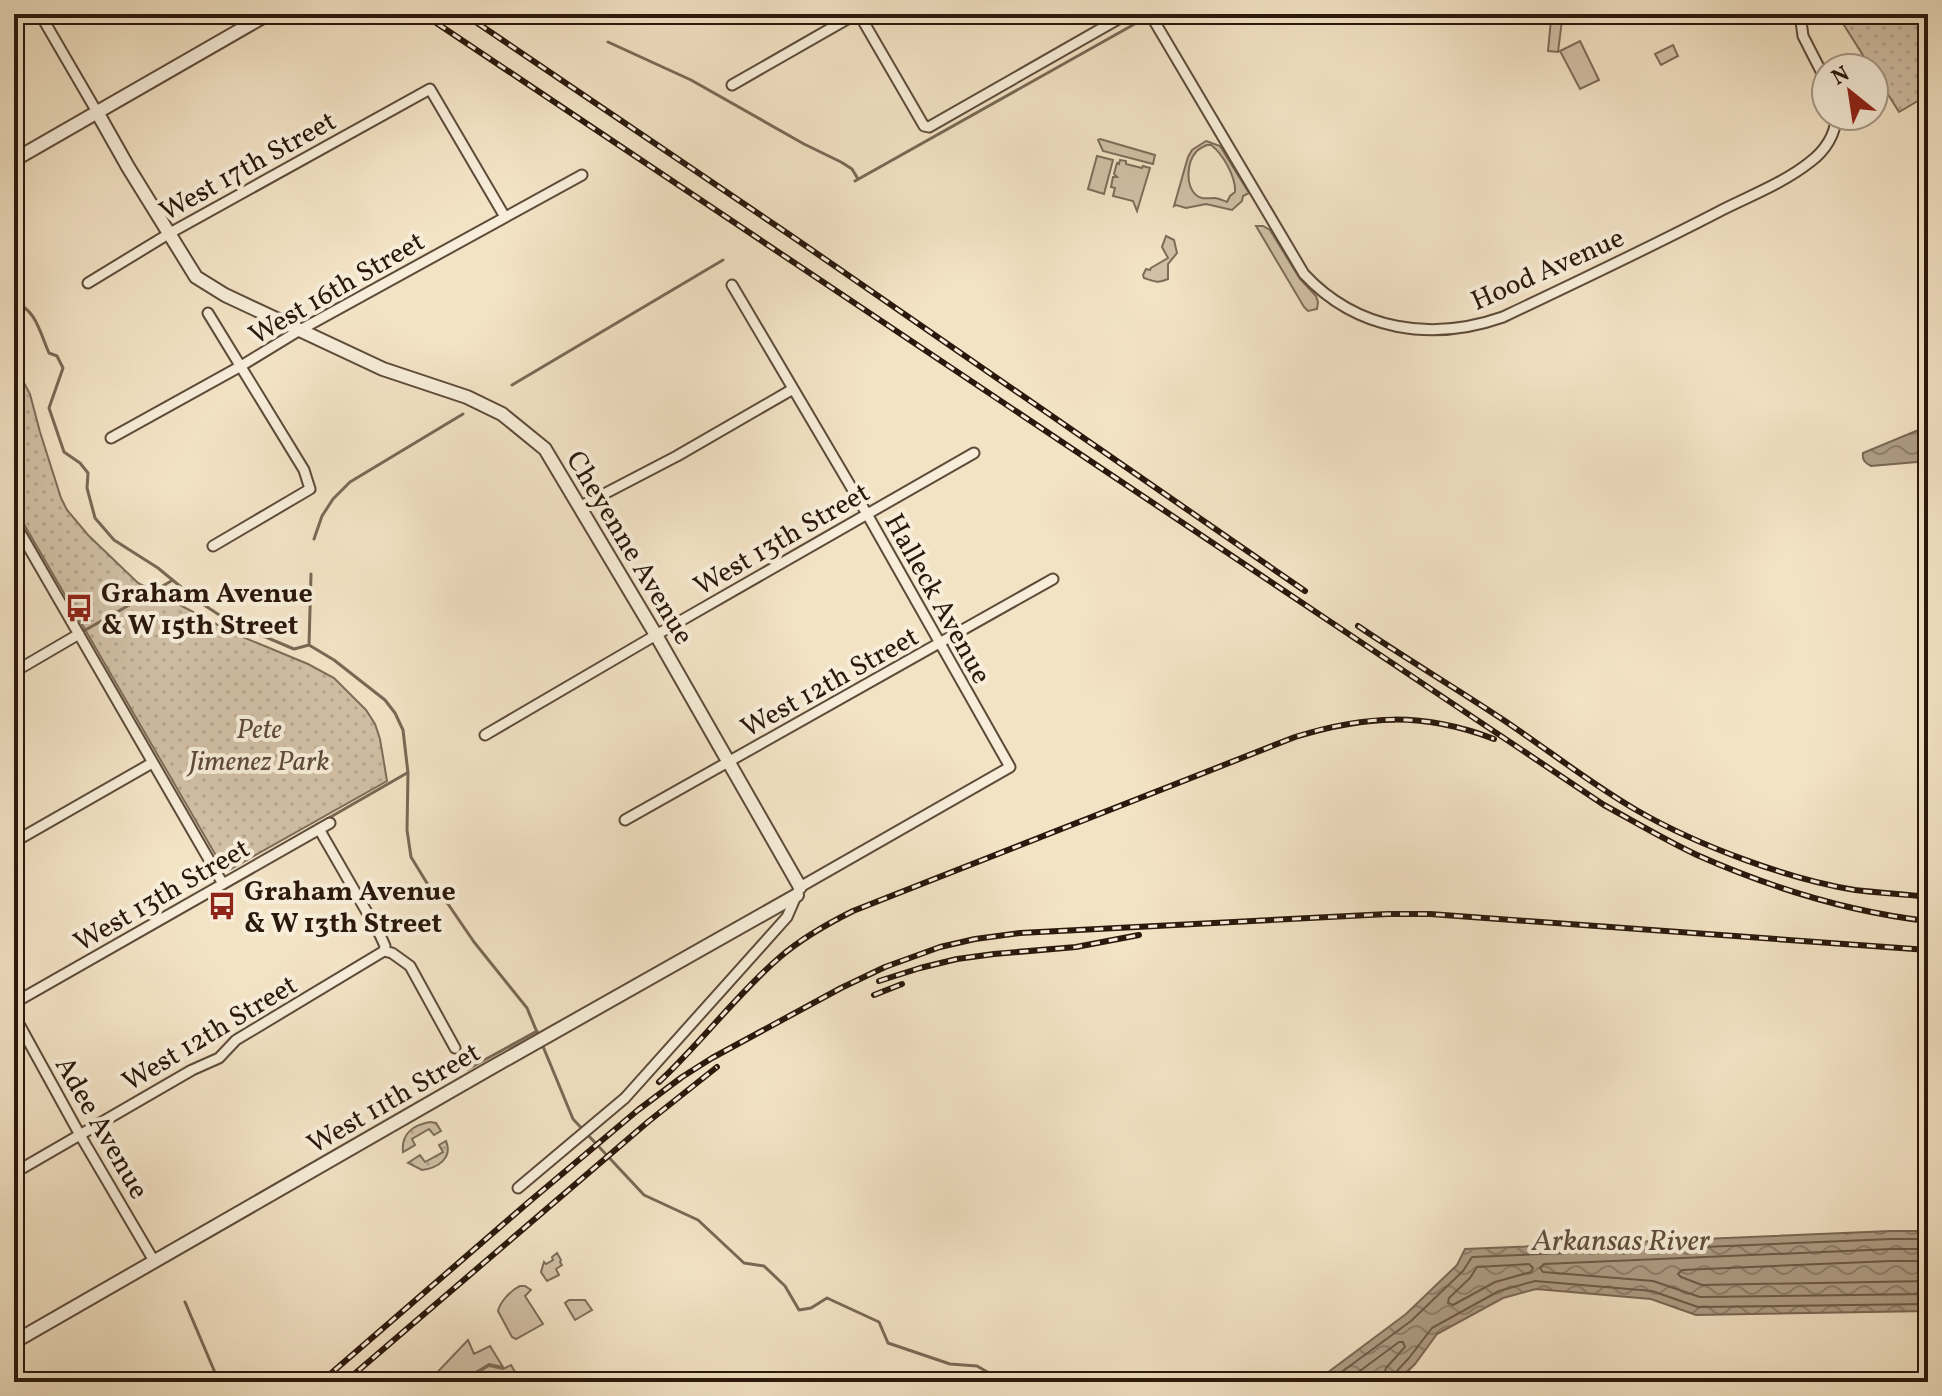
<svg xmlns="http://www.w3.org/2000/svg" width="1942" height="1396" font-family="Vollkorn,serif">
  <defs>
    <pattern id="park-dots" width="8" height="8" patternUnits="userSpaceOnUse" patternTransform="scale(2)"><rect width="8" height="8" fill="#d1c0a6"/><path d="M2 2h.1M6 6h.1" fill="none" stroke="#b4a48e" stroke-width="1.8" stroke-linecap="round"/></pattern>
    <pattern id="water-waves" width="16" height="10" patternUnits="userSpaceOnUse" patternTransform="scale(2)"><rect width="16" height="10" fill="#af9e86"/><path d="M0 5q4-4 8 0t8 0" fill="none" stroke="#8f806c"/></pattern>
  </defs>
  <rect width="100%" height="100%" fill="#f3e3c5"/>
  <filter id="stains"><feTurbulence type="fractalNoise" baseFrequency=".0025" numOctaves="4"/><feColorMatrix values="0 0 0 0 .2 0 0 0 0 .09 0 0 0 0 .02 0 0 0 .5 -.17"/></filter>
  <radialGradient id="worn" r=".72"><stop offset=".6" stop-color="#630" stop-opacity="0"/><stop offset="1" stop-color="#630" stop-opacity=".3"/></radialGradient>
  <!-- grass -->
  <path fill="#d1c0a6" stroke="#7e6c59" stroke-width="2" fill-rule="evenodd" d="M1551 19 1562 20 1558 52 1548 51Z
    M1580 41 1599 80 1580 89 1560 51Z
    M1673 45 1678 56 1661 65 1655 54Z
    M1100 139 1155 155 1153 164 1103 151 1098 140Z
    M1206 141 1220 146 1249 193 1243 196 1242 201 1232 210 1206 204 1186 208 1176 205 1174 206 1188 157 1192 150ZM1207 145H1211C1223 154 1236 177 1235 192L1230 196 1227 202C1224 201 1218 198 1215 198 1208 198 1202 200 1196 195 1185 185 1187 162 1196 152 1199 148 1203 147 1207 145Z
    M1097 156 1113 160 1104 194 1088 189Z
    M1120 160 1126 161V164L1142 168 1143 166 1150 168 1137 211 1133 201 1113 196 1115 188 1111 187 1113 177H1117L1114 174 1117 163 1119 164Z
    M1256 226H1263L1270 230 1300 279 1316 296 1318 302 1317 309 1308 311 1304 307Z
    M1166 236 1174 240 1177 253 1168 264V279C1157 284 1154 281 1144 278L1143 275 1146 269 1150 270 1151 268 1168 258 1162 247Z
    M557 1253 561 1260 560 1262 562 1265 556 1269 559 1275 547 1281 541 1272 544 1262 546 1264 553 1260 552 1257Z
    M520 1286H525L531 1290 525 1296 543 1324 516 1339 512 1337 498 1311C500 1302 511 1290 520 1286Z
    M569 1300H585L592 1310 575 1320 565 1303Z
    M468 1340 474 1354 490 1346 503 1367 489 1364 459 1382H428Z
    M511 1365 518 1377 524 1373 529 1382H462L489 1366 503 1369Z"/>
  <!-- park -->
  <path fill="url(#park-dots)" stroke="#7e6c59" stroke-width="2" d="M1837 14H1928V95L1899 112 1874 72V68H1871Z
    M14 364 30 394 40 432 61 498 67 510 88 535 138 583 233 633 308 664 334 678 366 710 375 724 380 739 387 781 229 870 222 866 14 507Z
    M430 1122 436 1123 441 1131 434 1135 429 1129 412 1139 415 1145 403 1152C401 1134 413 1125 430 1122Z
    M446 1141C453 1158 438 1168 422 1170L408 1163 420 1155 425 1162 443 1152 439 1145Z"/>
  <!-- water -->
  <path fill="url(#water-waves)" stroke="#7a6855" stroke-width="2" d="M1928 426V461L1871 466C1865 463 1862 460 1863 453Z
    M1891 1231H1928V1311L1696 1315 1651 1299 1536 1289 1503 1298 1437 1334 1415 1364 1397 1382H1315L1406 1314 1457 1265 1465 1249Z"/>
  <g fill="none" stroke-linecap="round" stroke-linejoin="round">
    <!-- shore -->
    <path stroke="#6d5b49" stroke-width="2" d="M1928 1249H1891L1544 1264 1540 1268 1543 1272 1653 1281 1700 1297 1928 1294
      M1928 1261H1891L1682 1270 1678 1274 1681 1277 1702 1285 1928 1281
      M1529 1264 1533 1268 1531 1272 1495 1282 1453 1305 1448 1303 1449 1298 1470 1278 1477 1267Z
      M1328 1382 1411 1321 1463 1271 1472 1257 1891 1239H1928
      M1345 1382 1399 1342H1403L1405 1347 1386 1368 1382 1382
      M1392 1382 1394 1374 1409 1358 1432 1328 1499 1291 1535 1281 1652 1291 1698 1307 1928 1304"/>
    <!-- stream -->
    <path stroke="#7a6855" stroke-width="3" d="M608 42 691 80 804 144 841 162 852 169 858 179
      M855 181 1140 21
      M14 302C36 309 40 333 49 353L57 356 63 368 49 408 64 452 80 463 88 473 87 488 95 518 114 540 158 568 198 601 230 622 294 649 309 645 334 660 385 700 395 713 403 730 408 773 407 830 411 857 430 888 448 904 474 942 527 1008 539 1037
      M512 385 723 260
      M314 539 322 516 333 499 350 482 463 414
      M82 632 173 580
      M309 645 311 574
      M327 819 407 773
      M542 1044 573 1119 644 1195 698 1220 744 1263 764 1266 785 1286 799 1310 811 1308 827 1298 879 1322 888 1343 950 1364 977 1366 1003 1381 1014 1377 1046 1375 1055 1382
      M468 1069 537 1031
      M185 1302 219 1382
      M1256 1382 1260 1378H1275L1276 1382"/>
    <defs>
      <path id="minor" d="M40 14 97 112
        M859 14 924 126 929 127 1127 14
        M1150 14 1304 274C1357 331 1432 342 1503 317 1577 282 1651 247 1724 209 1752 195 1785 182 1810 162 1825 151 1836 134 1836 116
        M1800 14 1803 36 1826 81
        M732 85 856 14
        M88 283 170 233 430 89 505 217
        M208 313 304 470 310 489 213 546
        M111 438 241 366 300 330 582 175
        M581 506 677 456 793 389
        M14 522 223 884
        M14 672 79 634
        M485 735 656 635 974 453
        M625 820 1053 579
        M319 829 380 935 385 946 384 951
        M14 842 152 763
        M384 951 392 953 410 966 455 1048
        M14 1003 330 823
        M14 1015 80 1135 154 1261
        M14 1173 192 1070 219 1058 236 1040 384 951
        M518 1188 625 1098 787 917 800 887 1010 767 867 514 732 285"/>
      <path id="tertiary" d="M97 112 128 167 196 277 225 295 383 369 467 397 502 414 545 449 656 635 800 887
        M14 160 268 14
        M14 1342 489 1069 797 895"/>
    </defs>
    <!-- minor casing -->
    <use href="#minor" stroke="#5d4b3a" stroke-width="13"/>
    <!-- tertiary casing -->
    <use href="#tertiary" stroke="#5d4b3a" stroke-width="16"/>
    <!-- minor -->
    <use href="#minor" stroke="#f7edd9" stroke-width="9"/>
    <!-- tertiary -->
    <use href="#tertiary" stroke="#f7edd9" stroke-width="12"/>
    <defs>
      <path id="rail" d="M423 14 1604 805C1635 822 1665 840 1697 855 1769 887 1849 912 1928 921
        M464 14 790 235 1305 591
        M1358 626C1405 658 1454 687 1502 719 1547 749 1591 784 1638 811 1697 845 1787 879 1855 890 1879 893 1904 894 1928 897
        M879 981 920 968 957 959 994 954 1076 947 1139 935
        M874 995 902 984
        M659 1082C701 1043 736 995 780 957 802 938 827 924 853 911L1295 737C1366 715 1423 712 1494 739
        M321 1382 530 1201 638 1110 682 1077 712 1058 841 988 885 967 940 947 975 939 1020 933 1388 914H1430L1928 950
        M345 1382 649 1121 717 1067"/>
    </defs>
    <!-- rail casing -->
    <use href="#rail" stroke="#2b180c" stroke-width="6"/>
    <!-- rail -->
    <use href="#rail" stroke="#f7edd9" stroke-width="3" stroke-dasharray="9" stroke-linecap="butt"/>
  </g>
  <!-- icons -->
  <defs>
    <symbol id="bus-bare" viewBox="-9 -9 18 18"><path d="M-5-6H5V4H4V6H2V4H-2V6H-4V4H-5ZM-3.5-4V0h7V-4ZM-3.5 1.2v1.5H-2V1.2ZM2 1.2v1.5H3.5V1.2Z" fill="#8f2418" stroke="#f7edd9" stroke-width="2.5" paint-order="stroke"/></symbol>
  </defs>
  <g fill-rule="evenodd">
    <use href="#bus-bare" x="59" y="588" width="40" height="40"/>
    <use href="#bus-bare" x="202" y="886" width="40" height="40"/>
  </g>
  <g text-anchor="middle" stroke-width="8" stroke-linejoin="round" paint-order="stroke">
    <!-- street labels -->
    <g font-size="28" fill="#2b180c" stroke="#f7edd9">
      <text transform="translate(247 165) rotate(-29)" y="10">West 17th Street</text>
      <text transform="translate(1547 268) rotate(-24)" y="10">Hood Avenue</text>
      <text transform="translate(336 287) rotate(-30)" y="10">West 16th Street</text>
      <text transform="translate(781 538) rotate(-30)" y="10">West 13th Street</text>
      <text transform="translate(631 547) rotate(59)" y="10">Cheyenne Avenue</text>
      <text transform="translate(939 598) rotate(61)" y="10">Halleck Avenue</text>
      <text transform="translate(829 681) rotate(-29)" y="10">West 12th Street</text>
      <text transform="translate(161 894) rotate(-30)" y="10">West 13th Street</text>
      <text transform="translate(209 1032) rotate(-31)" y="10">West 12th Street</text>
      <text transform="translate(393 1097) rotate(-30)" y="10">West 11th Street</text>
      <text transform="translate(103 1127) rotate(60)" y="10">Adee Avenue</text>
    </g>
    <!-- poi labels -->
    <g font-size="28" font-weight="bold" fill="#2b180c" stroke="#f7edd9" text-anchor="start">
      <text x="101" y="602">Graham Avenue<tspan x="101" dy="32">&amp; W 15th Street</tspan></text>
      <text x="244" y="900">Graham Avenue<tspan x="244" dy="32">&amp; W 13th Street</tspan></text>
    </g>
    <!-- park labels -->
    <g font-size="28" font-style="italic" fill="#5d4a3a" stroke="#f7edd9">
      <text x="259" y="738">Pete<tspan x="259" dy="32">Jimenez Park</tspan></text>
    </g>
    <!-- water labels -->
    <g font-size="30" font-style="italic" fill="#604e3d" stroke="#f7edd9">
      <text x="1621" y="1250">Arkansas River</text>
    </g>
  </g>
  <!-- margin -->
  <rect width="1942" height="1396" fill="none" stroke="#f3e3c5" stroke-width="48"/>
  <rect x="16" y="16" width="1910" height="1364" fill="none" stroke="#2b180c" stroke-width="4"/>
  <rect x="24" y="24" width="1894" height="1348" fill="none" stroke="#2b180c" stroke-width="2"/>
  <!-- north arrow -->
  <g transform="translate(1850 92) rotate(330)"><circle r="38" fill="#f7edd9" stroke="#a59887" stroke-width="2"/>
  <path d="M0-6L14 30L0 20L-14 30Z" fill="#8f2418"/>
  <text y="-12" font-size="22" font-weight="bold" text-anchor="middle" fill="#2b180c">N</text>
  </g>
  <rect width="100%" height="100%" filter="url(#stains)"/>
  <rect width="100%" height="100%" fill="url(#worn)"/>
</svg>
